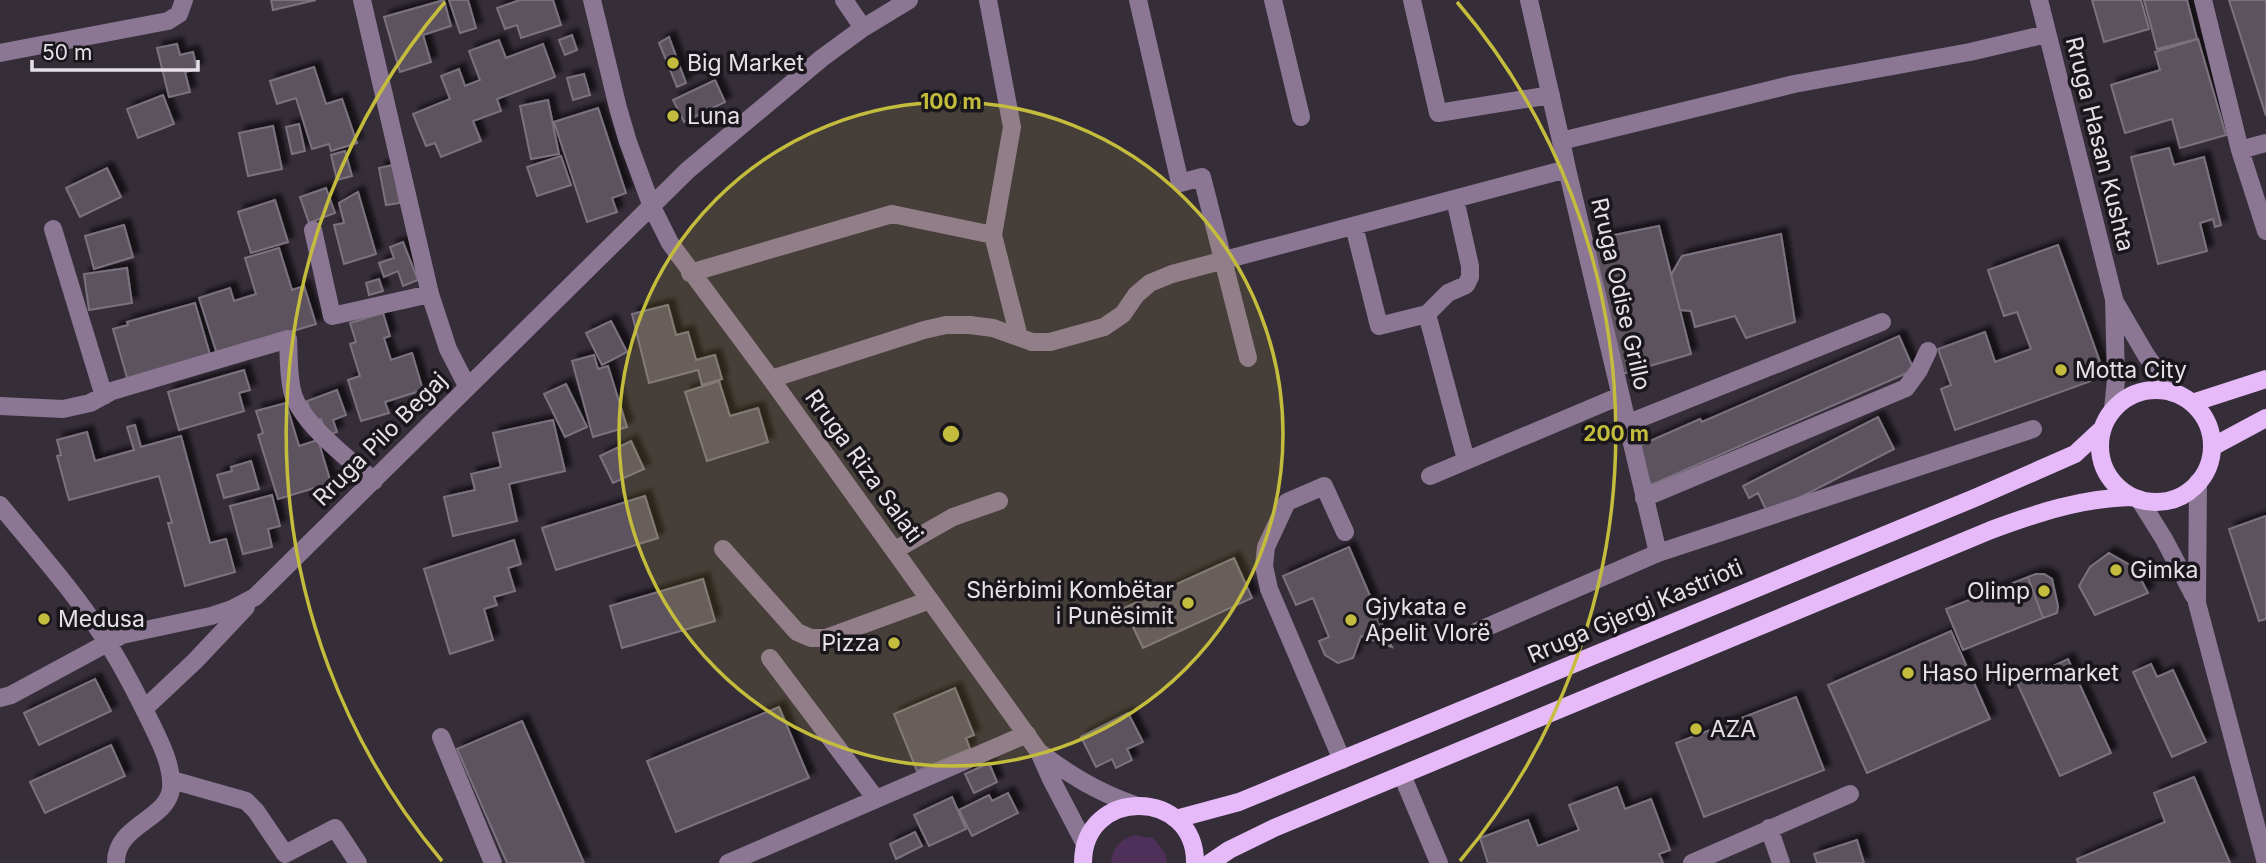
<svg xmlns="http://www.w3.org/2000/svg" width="2266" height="863" font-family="Inter,sans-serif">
  <defs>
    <filter id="shadow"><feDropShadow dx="6" dy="-6" stdDeviation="2" flood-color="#0009"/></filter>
  </defs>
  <rect width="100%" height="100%" fill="#352d38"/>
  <!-- green -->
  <path fill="#4e305a" d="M1134 835 1153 838 1165 853 1167 863H1111C1112 848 1120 840 1134 835Z"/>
  <!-- building -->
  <path fill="#5b535f" stroke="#7b727f" stroke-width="2" filter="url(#shadow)" d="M271 0H316L273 10Z
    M444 0 451 26 423 35 431 62 400 72 384 17Z
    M449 0H468L476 28 460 33Z
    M520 0H553L561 25 521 38 517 25 505 29 497 8Z
    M2092 0H2141L2149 29 2104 42Z
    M2144 0H2187L2197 39 2157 49Z
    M2229 0H2266V116Z
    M572 35 577 50 565 55 559 40Z
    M669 37 686 83 677 87 659 43Z
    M2198 39 2226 135 2180 148 2172 119 2125 133 2111 85 2160 70 2155 52Z
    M499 40 506 58 543 44 555 77 497 99 501 111 473 121 481 141 441 157 435 143 426 146 413 114 450 99 441 76 459 69 465 86 480 80 469 51Z
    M177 44 180 55 193 52 197 69 185 72 190 92 169 97 157 48Z
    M314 67 326 104 342 99 357 143 331 151 329 144 312 149 296 98 277 104 270 81Z
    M584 74 590 95 573 100 567 78Z
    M715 80 725 102 684 122 673 100Z
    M163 95 174 124 138 138 127 109Z
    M548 100 559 154 531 159 520 106Z
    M598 108 626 193 612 198 617 212 587 222 554 122Z
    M299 124 305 151 292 154 286 127Z
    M273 126 282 169 248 176 239 133Z
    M2169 148 2174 165 2204 157 2221 225 2215 227 2213 219 2200 223 2207 251 2158 264 2131 157Z
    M345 151 352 176 337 180 331 155Z
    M561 156 571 185 537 196 527 167Z
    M393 165 400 203 386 205 379 168Z
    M107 168 121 197 80 217 66 188Z
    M326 188 335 213 309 223 300 197Z
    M358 192 376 254 344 264 334 225 344 223 339 203Z
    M275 200 288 242 251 253 238 212Z
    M124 225 133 257 94 269 85 236Z
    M1659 226 1691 354 1622 374 1589 240Z
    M1781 234 1795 322 1746 338 1735 316 1695 327 1691 311 1680 310 1671 275 1682 256Z
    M403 242 418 280 403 286 398 271 384 277 379 263 394 258 390 247Z
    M2058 245 2105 376 1955 430 1941 389 1951 385 1938 349 1985 332 1995 362 2031 349 2017 312 2004 316 1988 270Z
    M279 248 292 290 304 286 316 324 217 354 199 298 230 288 234 301 256 294 245 258Z
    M127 268 132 303 89 310 84 274Z
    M379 279 383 291 369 295 366 283Z
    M195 303 211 358 128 381 113 329 128 325 127 322Z
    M668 305 676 335 688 332 696 360 715 355 722 379 702 385 698 370 649 383 632 314Z
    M383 313 390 336 384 338 391 360 412 353 423 390 385 402 389 413 361 421 348 380 360 376 350 344 356 342 350 323Z
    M611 321 627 352 602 365 586 333Z
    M1899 336 1914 370 1651 485 1634 448 1700 419 1702 422Z
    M594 355 598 369 608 366 627 427 593 437 572 361Z
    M244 370 250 390 239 393 244 411 179 430 168 392Z
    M719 381 730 416 758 408 768 442 707 461 685 392Z
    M566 384 587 427 565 437 544 394Z
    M337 390 346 415 333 420 337 432 327 436 321 419 314 422 307 401Z
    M286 403 299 446 318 440 331 483 278 499 258 435 263 433 256 411Z
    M1878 417 1894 449 1768 514 1758 493 1749 498 1743 486Z
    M553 420 565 471 509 484 517 521 453 536 444 497 475 490 471 474 501 467 493 433Z
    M135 425 141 447 181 436 210 543 226 539 235 572 185 586 168 523H172L159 476 69 500 57 456 61 455 57 440 87 432 95 461 134 450 127 427Z
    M631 441 644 469 613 483 600 456Z
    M251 461 259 489 224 498 217 475 232 471 231 467Z
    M272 495 280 526 268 529 272 547 243 554 230 506Z
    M645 496 658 538 556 570 542 528Z
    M2266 516V619L2259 621 2229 529Z
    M514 540 521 564 508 568 515 591 494 597 497 605 484 609 493 640 450 654 424 569Z
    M1349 547 1392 647 1361 636 1353 658 1338 663 1325 655 1319 641 1329 637 1313 598 1296 605 1283 576Z
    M2109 553 2135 568 2148 593 2095 615 2079 586 2090 567Z
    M1234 558 1252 598 1143 648 1124 608Z
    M2036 574H2044L2052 579 2058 606 2057 613 2043 618 2028 577Z
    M2028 577 2043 618 1963 650 1946 609Z
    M703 579 715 621 622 648 610 606Z
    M1951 631 1990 719 1867 773 1828 685Z
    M2068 659 2111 753 2060 776 2017 683Z
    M2151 664 2157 677 2173 670 2206 742 2172 757 2133 672Z
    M95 679 111 711 39 745 24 713Z
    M955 688 974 735 966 738 970 749 917 771 894 714Z
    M1796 697 1824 770 1704 817 1676 743Z
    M779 707 809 778 676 832 647 761Z
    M1128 713 1143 742 1127 749 1132 760 1116 768 1112 759 1096 767 1081 737Z
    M522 721 584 863H507L457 749Z
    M111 745 125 776 45 813 30 782Z
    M989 763 997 782 974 793 965 774Z
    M2194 777 2230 863H2078L2077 859 2165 822 2154 793Z
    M1617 787 1625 809 1651 799 1670 850 1659 854 1663 863H1488L1480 838 1528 820 1538 846 1579 830 1569 805Z
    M1008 793 1018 813 972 836 959 810 989 795 992 801Z
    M952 797 966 829 929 846 914 815Z
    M915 832 922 846 896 859 890 844Z
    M1857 840 1864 863H1817L1814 854Z"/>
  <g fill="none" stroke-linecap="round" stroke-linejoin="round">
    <!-- minor -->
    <path stroke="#8b7693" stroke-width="18" d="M362 0 430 294 448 349 467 386
      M592 0 618 108 628 142 652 207 670 243 771 379 1039 752 1050 777 1085 844
      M844 0 863 28
      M988 0 1012 127 993 235 1019 337
      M1138 0 1180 183 1202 177 1248 358
      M1273 0 1301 117
      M1412 0 1438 113 1551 95
      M1529 0 1561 141
      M2039 0 2114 299 2116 380 2113 409
      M2203 0 2240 150 2266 231
      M0 53 168 21 179 14 184 0
      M2240 150 2266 143
      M1567 169 1658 553
      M1354 226 1379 326 1427 314 1466 460
      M53 229 104 396
      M313 230 332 316 430 294
      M690 273 892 214 993 235
      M2115 302 2146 355 2173 393
      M1427 314 1448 293 1466 285 1470 277V266L1455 199
      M771 379 924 330 946 325H970L993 328 1032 342H1050L1104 327 1123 314 1136 295 1150 283 1172 274 1567 169 1561 141 1794 84 1970 52 2047 34
      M0 406 63 409 90 403 112 391 288 339C289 356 288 377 293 394 302 424 350 460 374 481
      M1626 424 1882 322
      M1430 476 1620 396
      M2198 482 2197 603 2266 863
      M1644 498 1906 388 1919 370 1928 351
      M2139 499 2164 539 2194 596
      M0 505C37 550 77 595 108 644 124 668 136 693 149 719 159 740 173 765 171 789 167 820 115 825 116 863
      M723 549 797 632 811 638H826L930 600
      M895 550 953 517 999 501
      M1471 634 1658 553 2033 429
      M770 658 876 799
      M0 698 11 695 122 635 211 616 232 609 255 597 688 170 822 58 863 28 909 0
      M144 709 195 661 246 607
      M441 737 493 863
      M1039 752C1070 775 1099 793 1135 805
      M1342 760 1269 589 1264 566 1266 547 1287 502 1324 486 1345 532
      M1402 775 1439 863
      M172 780 246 801 256 811 285 854 335 828 358 863
      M1769 828 1781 863
      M728 863 1027 734
      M1692 863 1850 794"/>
    <!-- major -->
    <path stroke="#e6baf8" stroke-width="18" d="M2100 446a56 56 0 1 1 112 0a56 56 0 1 1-112 0Z
      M2192 403 2266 379
      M2212 447 2266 418
      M1176 819 1239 802 1261 793 1977 497 2075 454 2103 428
      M1083 863C1083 786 1196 788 1195 863
      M1210 863 1229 850 1274 828 1991 530C2037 513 2082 498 2132 497"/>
  </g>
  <!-- distance rings -->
  <circle cx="951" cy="434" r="332" fill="#c4bc3d" fill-opacity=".12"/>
  <g fill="none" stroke="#c4bc3d" stroke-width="3.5">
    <circle cx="951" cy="434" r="332"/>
    <path d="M442 861A665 665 0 0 1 445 2M1457 2A665 665 0 0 1 1460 861"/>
  </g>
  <!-- markers -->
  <g fill="#c4bc3d" stroke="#1a171c" stroke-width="2.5">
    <circle cx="673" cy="63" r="7"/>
    <circle cx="673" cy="116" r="7"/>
    <circle cx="2061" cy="370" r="7"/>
    <circle cx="2116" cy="570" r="7"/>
    <circle cx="2044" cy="591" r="7"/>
    <circle cx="1188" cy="603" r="7"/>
    <circle cx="44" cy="619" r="7"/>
    <circle cx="1351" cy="620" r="7"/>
    <circle cx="894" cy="643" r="7"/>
    <circle cx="1908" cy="673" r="7"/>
    <circle cx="1696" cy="729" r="7"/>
  </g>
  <g text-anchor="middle" stroke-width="7" stroke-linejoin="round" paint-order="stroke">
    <!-- poi labels -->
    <g font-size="23" fill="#e6e1e8" stroke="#1a171c" text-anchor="start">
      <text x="687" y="71">Big Market</text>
      <text x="687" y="124">Luna</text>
      <text x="2075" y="378">Motta City</text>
      <text x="2130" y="578">Gimka</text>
      <text x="1174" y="598" text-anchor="end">Shërbimi Kombëtar<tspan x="1174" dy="26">i Punësimit</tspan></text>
      <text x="2030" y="599" text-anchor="end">Olimp</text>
      <text x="1365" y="615">Gjykata e<tspan x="1365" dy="26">Apelit Vlorë</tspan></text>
      <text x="58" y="627">Medusa</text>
      <text x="880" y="651" text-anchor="end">Pizza</text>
      <text x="1922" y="681">Haso Hipermarket</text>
      <text x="1710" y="737">AZA</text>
    </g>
    <!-- street labels -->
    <g font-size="23" fill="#e6e1e8" stroke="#1a171c">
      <text transform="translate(2100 144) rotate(76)" y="8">Rruga Hasan Kushta</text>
      <text transform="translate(1621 294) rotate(77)" y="8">Rruga Odise Grillo</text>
      <text transform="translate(380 439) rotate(-45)" y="8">Rruga Pilo Begaj</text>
      <text transform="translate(864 466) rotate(54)" y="8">Rruga Riza Salati</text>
      <text transform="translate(1635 611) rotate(-23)" y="8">Rruga Gjergj Kastrioti</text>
    </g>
  </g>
  <circle cx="951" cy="434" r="10" fill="#c4bc3d" stroke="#1a171c" stroke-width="3.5"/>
  <g font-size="21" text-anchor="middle" font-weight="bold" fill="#c4bc3d" stroke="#1a171c" stroke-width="7" stroke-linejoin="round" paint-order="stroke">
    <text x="951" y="109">100 m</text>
    <text x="1616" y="441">200 m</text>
  </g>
  <!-- scale -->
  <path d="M32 60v10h166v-10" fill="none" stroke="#e6e1e8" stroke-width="3.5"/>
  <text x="42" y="60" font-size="21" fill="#e6e1e8" stroke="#1a171c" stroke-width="5" paint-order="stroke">50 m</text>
</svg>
